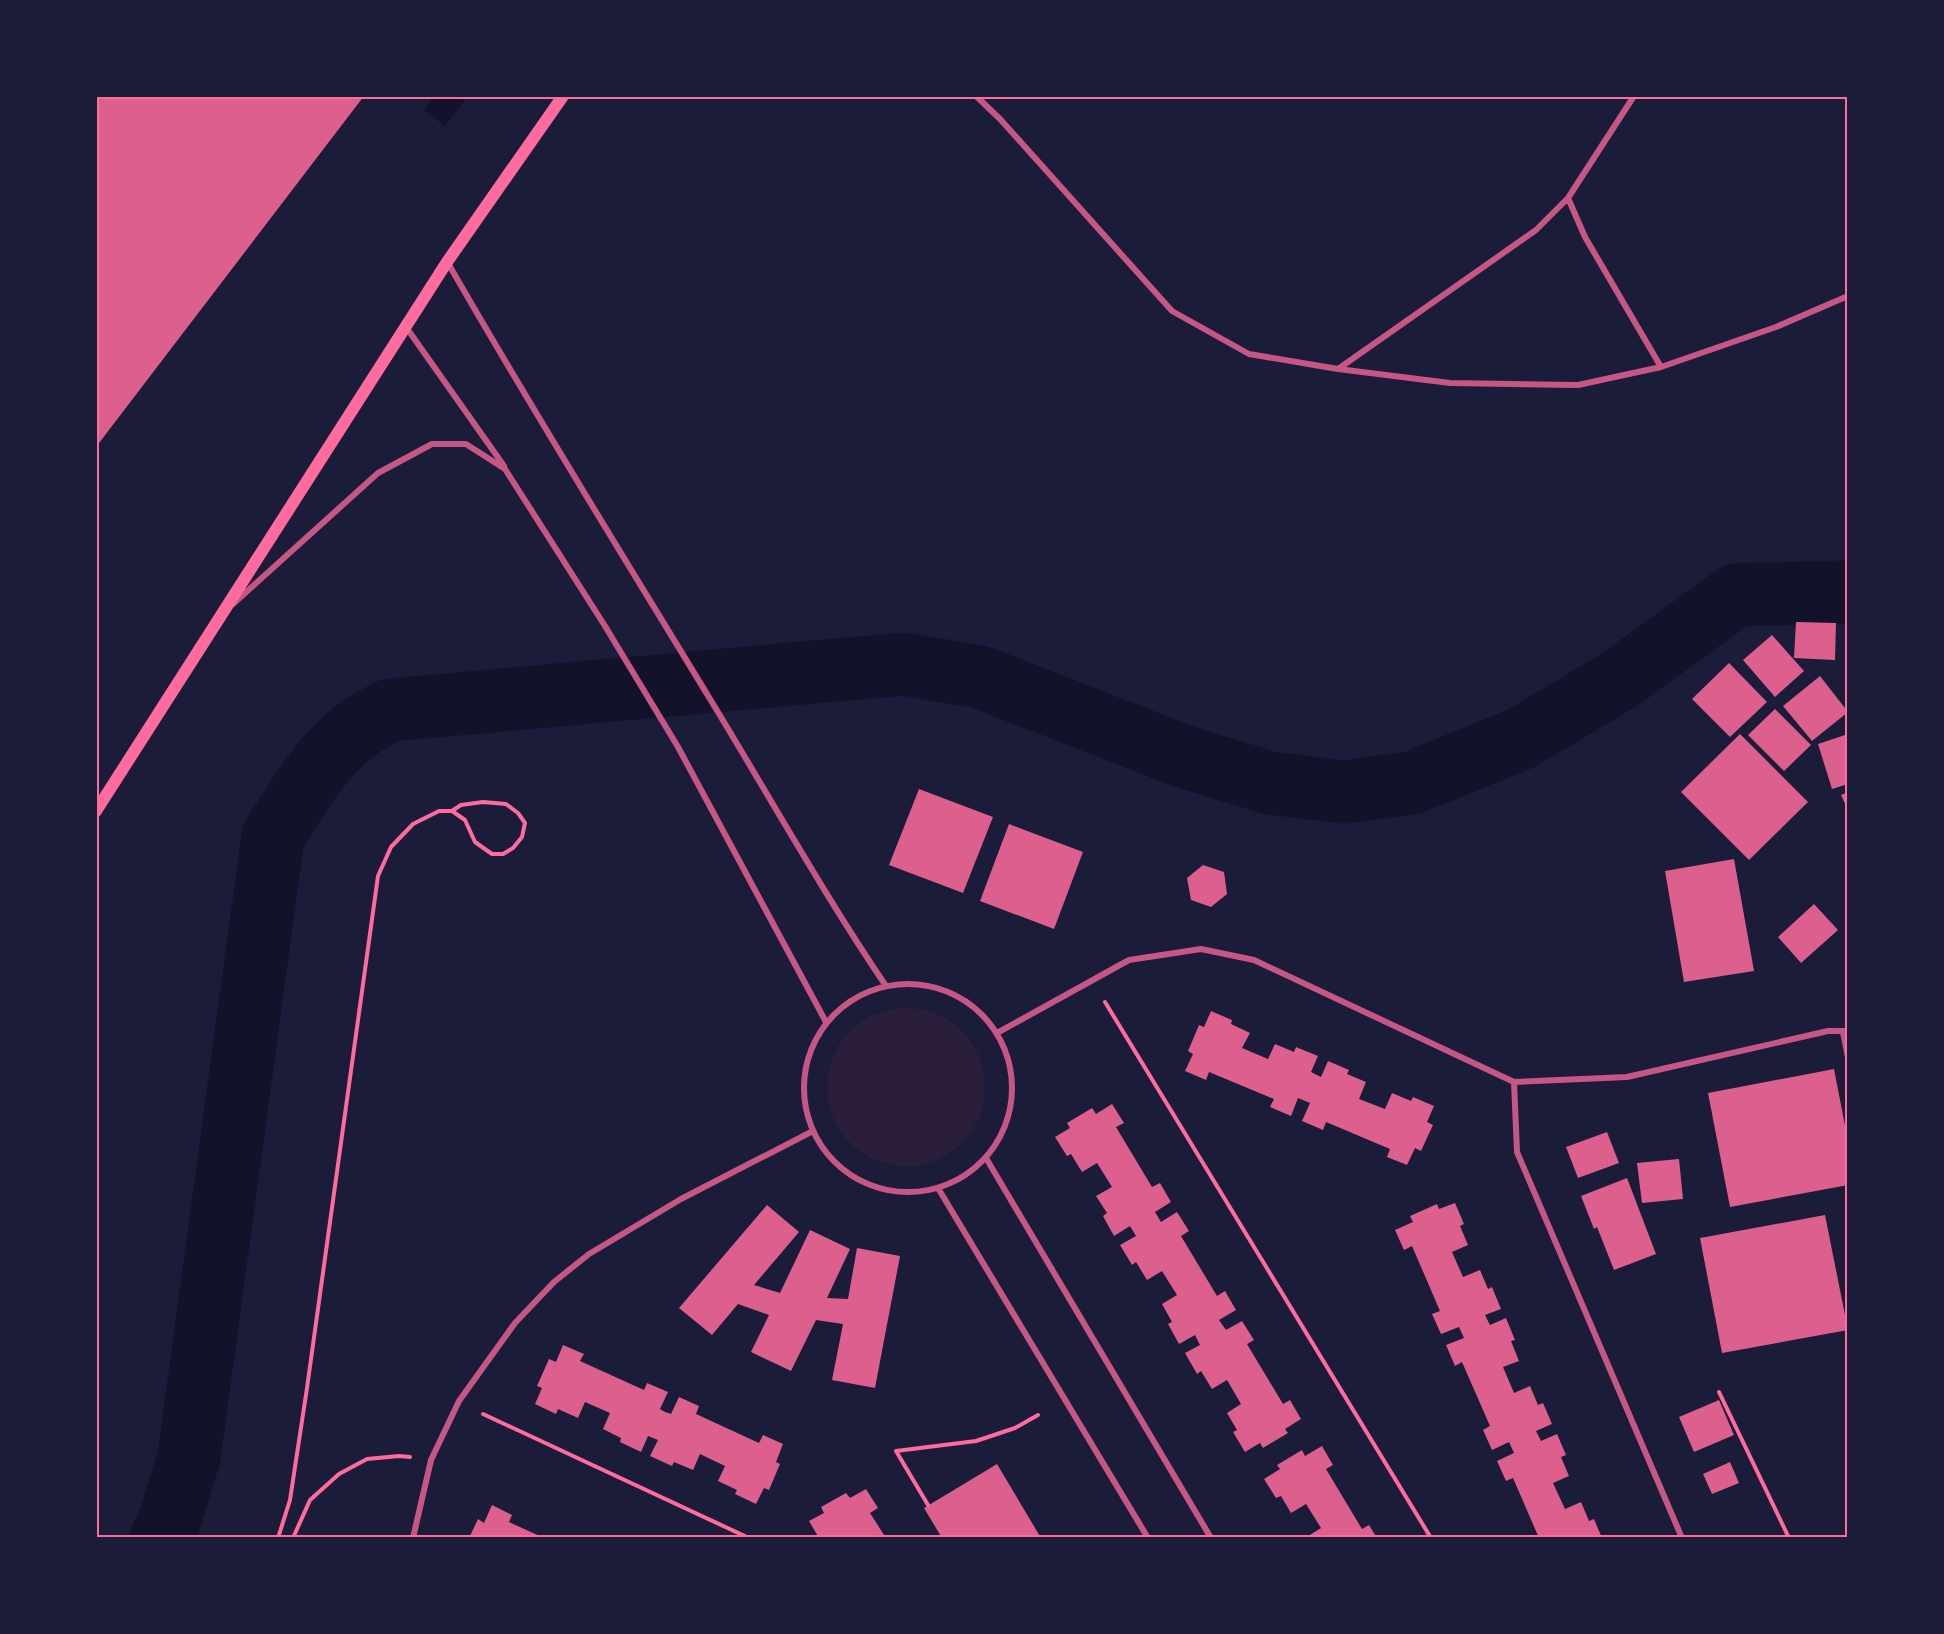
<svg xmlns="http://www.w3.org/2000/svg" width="1944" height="1634" font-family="'DejaVu Sans',sans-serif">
  <rect width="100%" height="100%" fill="#1b1b3a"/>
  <!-- green -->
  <path fill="#2a1e3b" d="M827 1087a79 79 0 1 1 158 0a79 79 0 1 1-158 0Z"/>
  <!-- water -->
  <path fill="#12122b" d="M435 96H468L445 126 424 110Z"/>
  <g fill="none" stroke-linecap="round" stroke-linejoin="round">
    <!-- river -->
    <path stroke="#12122b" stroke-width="63" d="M161 1538 169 1522 189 1457 273 836C297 799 319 759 354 732 364 723 378 717 390 710L904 664 980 677 1185 757 1270 783 1344 792 1412 783 1522 738 1622 678 1736 595 1848 592"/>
  </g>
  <!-- building -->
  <path fill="#dd5f8e" d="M96 96H364L96 447Z
    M1796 622 1836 623 1835 660 1794 658Z
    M1772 635 1804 671 1775 697 1743 660Z
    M1729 663 1767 702 1730 737 1692 699Z
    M1820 676 1848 712 1812 741 1783 706Z
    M1775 709 1811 745 1784 771 1748 735Z
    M1740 734 1808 802 1749 860 1681 792Z
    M1848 734V784L1832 789 1818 744Z
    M919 789 993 817 963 893 889 865Z
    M1848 792V810L1841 795Z
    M1009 824 1083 852 1054 929 980 901Z
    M1734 859 1754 971 1684 982 1665 871Z
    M1203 865 1224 872 1227 894 1211 907 1191 900 1187 878Z
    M1814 904 1838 930 1801 963 1778 937Z
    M1211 1011 1232 1020 1231 1024 1250 1033 1242 1048 1268 1059 1275 1044 1294 1052 1296 1047 1318 1056 1311 1072 1321 1077 1328 1061 1349 1070 1347 1074 1366 1082 1359 1099 1385 1109 1392 1093 1411 1101 1413 1097 1434 1106 1427 1122 1433 1125 1421 1151 1415 1148 1407 1165 1387 1157 1390 1149 1326 1122 1323 1130 1302 1121 1310 1103 1298 1098 1291 1116 1270 1107 1274 1099 1209 1072 1206 1080 1185 1071 1193 1054 1188 1051 1199 1025 1204 1027Z
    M1834 1069 1848 1141V1185L1730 1207 1708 1093Z
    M1112 1104 1124 1123 1116 1127 1152 1187 1160 1183 1171 1202 1155 1212 1161 1222 1177 1212 1189 1231 1181 1236 1217 1296 1225 1291 1236 1310 1219 1320 1226 1330 1242 1321 1254 1340 1247 1344 1283 1404 1290 1400 1301 1419 1285 1429 1288 1433 1263 1448 1260 1443 1245 1452 1233 1432 1237 1430 1227 1413 1241 1404 1227 1380 1212 1389 1201 1371 1197 1374 1185 1353 1200 1345 1195 1335 1179 1344 1168 1324 1172 1322 1162 1304 1177 1295 1162 1271 1147 1280 1136 1262 1132 1265 1120 1245 1136 1236 1130 1226 1114 1236 1103 1216 1107 1213 1096 1196 1112 1187 1097 1163 1082 1172 1071 1154 1067 1156 1055 1137 1070 1128 1067 1123 1092 1108 1096 1114Z
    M1607 1132 1619 1163 1578 1178 1566 1147Z
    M1679 1159 1683 1199 1642 1203 1637 1163Z
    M1627 1178 1656 1254 1614 1270 1597 1227 1594 1229 1581 1196Z
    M1455 1203 1464 1224 1460 1226 1468 1245 1452 1252 1463 1277 1480 1270 1488 1289 1492 1287 1501 1309 1485 1315 1490 1325 1506 1318 1515 1340 1511 1341 1519 1361 1503 1367 1514 1393 1530 1386 1538 1405 1543 1403 1552 1424 1536 1431 1541 1441 1557 1434 1566 1455 1561 1457 1569 1476 1553 1483 1565 1509 1581 1502 1589 1521 1594 1519 1602 1538H1539L1513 1478 1506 1481 1497 1461 1514 1453 1509 1442 1492 1450 1483 1430 1490 1426 1462 1362 1455 1366 1446 1345 1464 1338 1459 1327 1441 1334 1432 1314 1440 1311 1412 1246 1404 1250 1395 1230 1413 1222 1410 1216 1437 1204 1439 1209Z
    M767 1205 799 1232 754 1285 780 1293 810 1230 850 1249 827 1298 848 1299 857 1248 900 1256 875 1388 832 1380 843 1324 816 1320 791 1371 751 1352 769 1315 738 1304 712 1335 679 1308Z
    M1825 1215 1848 1330 1722 1353 1700 1238Z
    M563 1345 584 1354 580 1361 644 1390 647 1383 668 1392 660 1409 665 1412 671 1414 679 1397 699 1406 696 1414 759 1443 763 1435 783 1444 776 1462 780 1464 769 1490 764 1488 756 1504 735 1494 737 1490 718 1481 725 1466 700 1454 693 1470 674 1462 672 1466 650 1456 658 1440 648 1436 641 1452 620 1442 621 1438 603 1429 610 1413 585 1402 578 1418 558 1409 556 1414 535 1404 542 1388 537 1386 549 1359 556 1362Z
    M1719 1400 1734 1435 1694 1452 1679 1417Z
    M1322 1446 1333 1465 1326 1469 1362 1529 1369 1525 1377 1538H1305L1321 1528 1306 1504 1291 1513 1281 1496 1276 1498 1264 1479 1280 1469 1277 1465 1302 1450 1305 1456Z
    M1730 1462 1739 1483 1712 1494 1703 1474Z
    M997 1464 1041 1538H942L924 1508Z
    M866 1489 878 1508 870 1513 886 1538H819L809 1521 824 1513 821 1507 846 1493 850 1498Z
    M492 1505 512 1515 509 1522 544 1538H469L478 1519 484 1523Z"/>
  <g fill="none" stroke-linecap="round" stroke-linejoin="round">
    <!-- path -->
    <path stroke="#ff6b9d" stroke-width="4" d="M1105 1002 1431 1538
      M1719 1392 1789 1538
      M483 1414 749 1538
      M928 1505 896 1451 976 1441 1015 1428 1038 1415
      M278 1538 290 1500 307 1388 378 876 391 847 413 824 439 811H452L461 805 483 802 506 804 518 813 525 823 522 837 513 848 503 854H492L475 842 465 820 452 811
      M293 1538 310 1500 339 1474 367 1459 399 1456 410 1457"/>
    <!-- service -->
    <path stroke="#c65784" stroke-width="4.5" d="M1842 1031 1848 1061"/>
    <!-- minor -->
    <path stroke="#c65784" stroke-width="6" d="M976 96 1000 119 1172 311 1249 354 1338 369 1450 383 1578 385 1661 367 1776 327 1848 296
      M1568 198 1585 237 1661 367
      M448 263C532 410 622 554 710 699 768 794 823 893 886 986
      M406 327 504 466
      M1338 369 1536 230 1568 198 1634 96
      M233 604 378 473 432 444H466L505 469 605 626 678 747 826 1022
      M804 1088a104 104 0 1 1 208 0a104 104 0 1 1-208 0Z
      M997 1033 1129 960 1201 949 1254 960 1514 1082 1627 1077 1828 1031H1848
      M1514 1082 1517 1152 1682 1538
      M986 1158 1211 1538
      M938 1188 1148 1538
      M413 1538 431 1460 459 1401 515 1323 554 1282 589 1254 681 1199 813 1131"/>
    <!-- secondary -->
    <path stroke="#ff6b9d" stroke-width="12" d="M96 811 447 262 563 96"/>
  </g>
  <!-- border -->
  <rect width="1944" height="1634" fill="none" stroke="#1b1b3a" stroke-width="195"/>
  <rect x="98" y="98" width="1748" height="1438" fill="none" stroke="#ff6b9d" stroke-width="2"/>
</svg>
